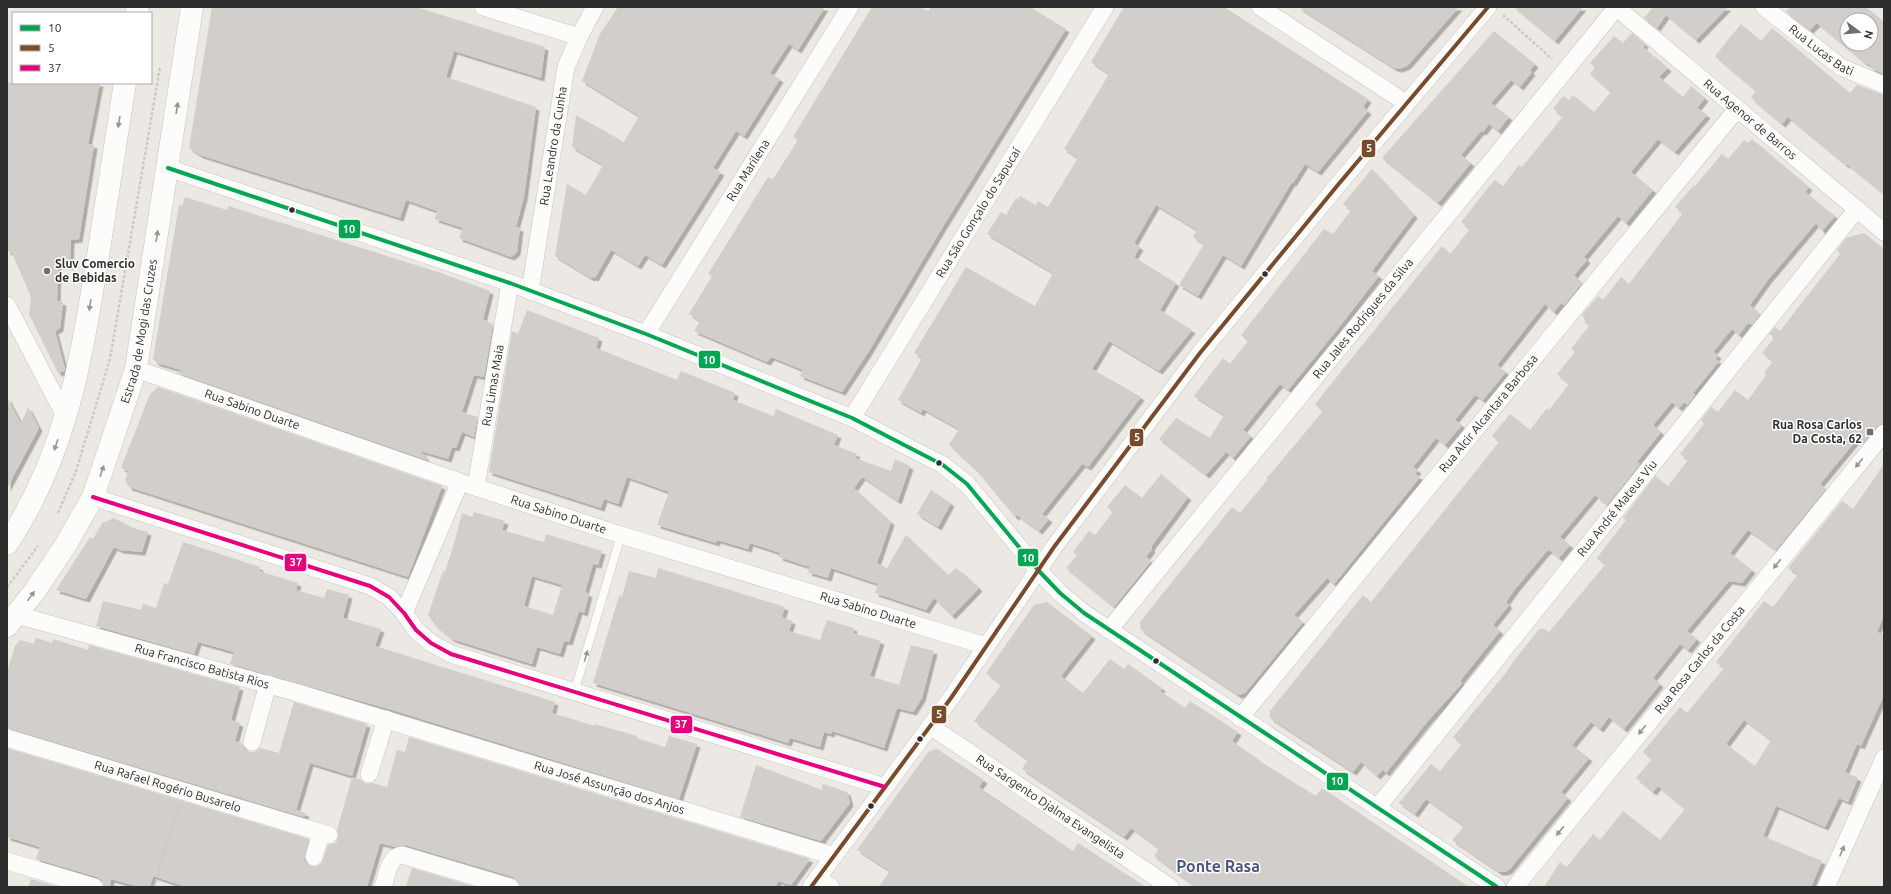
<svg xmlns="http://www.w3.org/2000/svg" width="1891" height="894" font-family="Ubuntu,sans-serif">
  <defs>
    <filter id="shadow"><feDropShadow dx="3.5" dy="3.5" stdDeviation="0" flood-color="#0004"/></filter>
  </defs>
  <rect width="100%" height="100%" fill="#ece8e4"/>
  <!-- building -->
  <path fill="#d1cecb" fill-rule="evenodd" filter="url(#shadow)" d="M212 7H416L545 47 541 78 454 51 446 77 536 107 524 197 516 227 520 228 517 252 511 257 459 238 463 228 435 219 437 211 406 200 400 218 200 155 189 148Z
    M618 7H825L798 50 789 44 770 73 780 79 744 136 736 131 713 168 721 172 662 265 645 255 638 266 611 250 595 278 592 277 591 278 555 256 567 184 586 195 603 165 572 147 576 115 624 142 639 116 582 81 600 34Z
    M872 7H920L928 11 931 7H1030L1066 29 942 228 869 351 842 392 800 376 803 370 771 357 767 362 694 331 700 321 689 314 712 276 708 274 768 177 773 179 798 140 793 137Z
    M1124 7H1224L1368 99 1363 107 1368 111 1318 172 1305 164 1293 183 1292 182 1241 266 1223 255 1198 296 1179 285 1204 244 1193 237 1197 230 1156 205 1134 243 1140 247 1134 257 1176 283 1160 310 1192 330 1159 371 1109 341 1092 369 1141 397 1088 467 1082 464 1042 514 1049 519 1039 531 1017 515 1015 517 977 471 949 445 959 429 923 409 921 413 898 400 922 358 914 353 966 267 1035 306 1053 273 987 234 1001 212 1006 215 1016 198 1018 199 1020 196 1036 205 1038 201 1048 207 1078 158 1064 149 1109 74 1091 62Z
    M1298 7H1459L1407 66 1399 69 1394 68Z
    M1514 7H1583L1555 41Z
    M1653 7H1728L1696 40 1666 15 1657 28 1644 18Z
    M1790 7H1866L1884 22V74L1870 68 1872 66 1864 62 1817 23 1810 30 1786 12ZM1847 20H1871V44H1847Z
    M1741 24 1761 41 1772 28 1850 93 1857 85 1884 95V194L1847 164 1846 165 1788 117 1782 124 1751 98 1756 91 1715 56Z
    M1494 31 1535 64 1530 70 1532 72 1520 87 1511 80 1491 103 1509 117 1498 131 1489 124 1483 132 1481 131 1461 155 1471 163 1438 203 1382 158Z
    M1632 33 1645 44 1643 47 1668 68 1659 77 1683 97 1691 86 1705 98 1697 108 1707 115 1675 152 1658 139 1631 172 1653 190 1626 223 1618 216 1584 257 1587 260 1574 275 1582 283 1564 305 1561 303 1554 312 1545 304 1497 365 1506 372 1483 400 1475 395 1455 420 1462 425 1445 445 1436 438 1413 467 1418 470 1415 474 1420 477 1334 584 1327 578 1294 615 1303 622 1245 693 1238 695 1141 630 1140 622 1232 507 1240 513 1268 479 1266 478 1272 472 1323 411 1315 404 1442 246 1450 254 1470 229 1461 222 1488 188 1495 180 1503 186 1519 165 1522 167 1549 134 1563 116 1553 109 1563 96 1569 100 1573 95 1594 112 1611 92 1590 74 1595 67 1590 63 1614 36 1623 43Z
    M7 83H100L88 144 94 145 79 239 71 240 70 266 58 265 57 301 63 302 60 328 55 331 65 369 64 371 58 373 29 314 31 297 12 253 7 251Z
    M1752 139 1809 187 1805 192 1835 216 1822 231 1816 223 1767 281 1750 305 1760 314 1752 325 1748 323 1739 335 1732 329 1713 352 1718 355 1715 359 1719 361 1693 393 1695 395 1687 405 1684 402 1679 408 1672 402 1653 425 1661 432 1637 462 1640 464 1607 505 1595 495 1560 537 1570 545 1559 558 1549 550 1546 552 1516 588 1506 602 1509 605 1493 625 1500 631 1460 681 1462 683 1427 722 1386 773 1383 770 1377 776 1361 762 1353 772 1270 718V711L1363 595 1371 602 1499 442 1492 436 1510 414 1530 430 1547 408 1549 410 1569 384 1557 374 1575 352 1571 349 1589 326 1584 322 1587 319 1581 316 1598 296 1603 300 1621 277 1629 284 1683 213 1675 207 1694 185 1695 186 1722 154 1728 159 1744 140 1748 143Z
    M1372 169 1414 215 1372 271 1379 276 1336 331 1288 390 1280 384 1270 396 1243 430 1251 436 1233 458 1226 452 1206 475 1159 439 1176 418 1210 438 1224 415 1194 396 1223 358 1230 364 1248 341 1241 335 1324 229 1333 234 1351 210 1343 204Z
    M185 197 227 210 228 206 441 273 490 291 483 320 493 324 484 377 474 375 462 412 478 417 474 437 462 432 456 448 452 447 448 459 421 451 427 460 177 373 181 370 157 363 153 359 179 205 182 206Z
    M1864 233 1884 249V423L1877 426 1864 442 1858 438 1820 484 1826 489 1776 550 1748 530 1730 553 1752 570 1742 583 1729 581 1687 631 1697 639 1688 650 1680 644 1653 678 1660 684 1624 729 1609 717 1600 729 1591 722 1572 745 1589 758 1561 792 1568 798 1509 870 1505 872H1499L1452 840 1464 826 1426 799 1415 814 1399 803 1431 764 1440 771 1462 744 1453 737 1505 674 1513 662 1539 629H1545L1549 632 1605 565 1597 558 1626 520 1623 518 1655 476 1668 486 1688 460 1680 454 1704 424 1701 420 1711 407 1718 412 1735 390 1748 400 1766 375 1764 373 1773 361 1762 353 1775 337 1769 334 1775 327 1780 331 1790 318 1840 254 1837 250 1846 238Z
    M527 310 599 338 596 348 677 380 681 371 735 393 733 400 773 416 776 409 838 435 834 445 857 454 855 458 891 471 895 459 910 466 898 501 862 477 854 488 891 522 877 563 887 568 906 535 948 575 956 568 961 573 962 572 979 588 952 616 934 598 926 610 875 593 878 584 831 568 828 578 808 572 810 567 779 557 780 553 750 543 748 549 717 540 716 543 657 525 669 492 627 477 618 504 604 499 601 508 489 472 512 331 518 334Z
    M158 387 442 486 408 577 129 487 125 480 128 471 121 468 150 394Z
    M7 397 21 424 28 407 39 428 7 488Z
    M1884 464V615L1877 632 1884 635V695L1861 746 1857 744 1845 772 1858 778 1848 802 1839 798 1825 827 1776 806 1763 836 1822 861 1811 887H1544L1560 862 1567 867 1593 834 1600 840 1623 811 1660 840 1685 809 1658 786 1653 792 1636 778 1652 759 1643 752 1680 707 1687 713 1724 668 1716 662 1764 601 1773 607 1798 574 1788 568 1842 501 1853 509ZM1744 720 1771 740 1755 766 1726 744Z
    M1161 474 1188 497 1151 547 1152 549 1146 557 1151 561 1114 607 1066 568 1077 555 1073 552 1089 531 1095 535 1113 512 1107 507 1125 485 1142 498Z
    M931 490 951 503 938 527 917 514Z
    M474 512 505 521 502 530 544 542 546 534 602 551 598 565 593 564 585 592 589 594 584 613 579 611 569 642 564 641 560 654 537 647 532 664 452 639 435 625 428 615 443 571 445 572 453 547 462 513 472 517ZM532 576 562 585 553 615 524 606Z
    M114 518 133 528 148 532 142 552 120 550 114 547 86 599 56 590 90 537 93 539 102 523Z
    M183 542 260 567 259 571 298 583 296 590 324 598 327 589 349 595 343 618 381 629 375 646 555 702 552 713 595 726V724L637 736 636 738 665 747 669 736 697 744 679 799 389 709 230 664 234 652 198 642 194 654 96 626 103 601 141 610 143 604 156 608 164 583 168 584Z
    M658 568 785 607 782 617 792 621 789 631 820 640 827 620 854 628 853 633 881 641 870 676 899 685 911 645 934 651 922 698 913 712 897 708 884 748 832 731 831 734 824 732 820 747 790 738 788 743 593 683 619 596 622 597 629 571 656 578Z
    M1047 602 1092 636 1061 676 1083 693 1110 659 1124 669 1128 664 1162 688 1160 691 1185 708 1190 701 1238 732 1232 741 1266 765 1316 796 1322 788 1469 887H1196L1154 856 1159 848 1131 828 1124 837 1022 769 1028 760 974 721 1001 685 986 673 1034 605Z
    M36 638 52 643 53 639 88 650 89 645 240 687 231 720 240 723 235 741 242 743 245 749 250 752H255L260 748 279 753 294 702 367 724 352 776 310 763 296 810 306 813 304 817 7 728V672L15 646 20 640 34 644Z
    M409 737 810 859 791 885 778 881 776 887H520L517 880 513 877 405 845 395 847 380 843 367 887H186L153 876 150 887H140L111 879 110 887H104L102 880 97 877 36 859 40 847 7 837V748L309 839 304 860 307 864 316 867 321 864 323 860 328 845 336 843 338 838 337 830 352 777 361 780 366 784 373 783 387 787 397 750 405 752Z
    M937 749 984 780 979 787 1073 851 1078 843 1146 887H879L890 871 857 850 929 751Z
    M756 765 822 790 823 784 847 792 850 803 821 841 740 817Z
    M412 868 475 887H406Z
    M31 879 59 887H28Z"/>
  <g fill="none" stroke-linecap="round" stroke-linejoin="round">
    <defs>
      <path id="lane" d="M574 693 621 535"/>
      <g id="street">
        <path d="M483 7 579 37"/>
        <path d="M1260 7 1406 103"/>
        <path id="s1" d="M1616 7 1884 232"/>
        <path id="s2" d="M1764 7 1841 67 1884 85"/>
        <path d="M168 168 510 283 646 334 852 418 943 465 967 484 1038 570 1060 593 1084 613 1497 887"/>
        <path id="s3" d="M530 291 566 67 579 37 595 7"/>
        <path d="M7 305 66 418"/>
        <path id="s4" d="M646 334 850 7"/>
        <path id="s5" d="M136 369 460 482 621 535 986 646"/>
        <path id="s6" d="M852 418 1105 7"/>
        <path id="s7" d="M476 487 510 283"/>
        <path d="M93 497 370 586 389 597 404 613 416 630 431 643 451 654 885 787"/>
        <path d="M404 613 460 482"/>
        <path id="s8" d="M17 615 298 693 834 856"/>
        <path id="s9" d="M1109 630 1617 7"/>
        <path id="s10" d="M1240 718 1737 109"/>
        <path id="s11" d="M930 726 1170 887"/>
        <path id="s12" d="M7 738 329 835"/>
        <path d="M252 742 268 684"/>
        <path d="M369 774 386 719"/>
        <path id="s13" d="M1377 808 1857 209"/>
        <path d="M314 857 321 833"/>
        <path d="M7 861 94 887"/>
        <path d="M817 878 831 887"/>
        <path d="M383 887C387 876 388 857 402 855L510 887"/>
        <path d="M811 887 951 698 1054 547 1200 353 1337 186 1488 7"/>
        <path id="s14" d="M1515 887 1884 433"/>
        <path d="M1826 887 1884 758"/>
      </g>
      <g id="secondary">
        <path d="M137 13 138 7"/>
        <path d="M7 544C66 455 80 365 97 262 106 202 116 143 125 83"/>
        <path id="s15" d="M7 626 34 592 65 546 93 497 136 369 192 7"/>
      </g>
    </defs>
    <!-- lane casing -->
    <use href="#lane" stroke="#c5c4c5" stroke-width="9"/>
    <!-- street casing -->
    <use href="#street" stroke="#c5c4c5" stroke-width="18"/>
    <!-- secondary casing -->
    <use href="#secondary" stroke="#c5c4c5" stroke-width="23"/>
    <!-- path -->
    <path stroke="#c9c9c8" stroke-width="2.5" stroke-dasharray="3 2" stroke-linecap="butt" d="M1503 15 1552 59
      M58 513 76 471 110 359 160 67
      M7 587 38 546
      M154 887 178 809"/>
    <!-- lane -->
    <use href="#lane" stroke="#fcfcfb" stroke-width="8"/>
    <!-- street -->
    <use href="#street" stroke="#fcfcfb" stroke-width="17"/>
    <!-- secondary -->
    <use href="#secondary" stroke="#fcfcfb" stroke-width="22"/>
    <defs>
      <path id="bus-1" d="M168 168 510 283 646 334 852 418 943 465 967 484 1038 570 1060 593 1084 613 1497 887"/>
      <path id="bus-2" d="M811 887 951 698 1054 547 1200 353 1337 186 1488 7"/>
      <path id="bus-3" d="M93 497 370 586 389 597 404 613 416 630 431 643 451 654 885 787"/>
    </defs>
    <!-- bus-1 casing -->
    <use href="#bus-1" stroke="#fff" stroke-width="7"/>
    <!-- bus-2 casing -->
    <use href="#bus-2" stroke="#fff" stroke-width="7"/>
    <!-- bus-3 casing -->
    <use href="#bus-3" stroke="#fff" stroke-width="7"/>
    <!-- bus-1 -->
    <use href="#bus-1" stroke="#00a651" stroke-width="4"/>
    <!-- bus-2 -->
    <use href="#bus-2" stroke="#7a4b2a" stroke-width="4"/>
    <!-- bus-3 -->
    <use href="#bus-3" stroke="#e5007d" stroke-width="4"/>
  </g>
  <!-- one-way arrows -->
  <defs><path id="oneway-solid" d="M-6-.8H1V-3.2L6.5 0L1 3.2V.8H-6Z"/></defs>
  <g fill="#959594">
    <use href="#oneway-solid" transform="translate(177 108) rotate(-81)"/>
    <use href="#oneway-solid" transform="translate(119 122) rotate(99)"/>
    <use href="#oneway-solid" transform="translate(157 236) rotate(-81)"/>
    <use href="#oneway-solid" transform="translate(90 305) rotate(99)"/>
    <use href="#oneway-solid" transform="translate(56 445) rotate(109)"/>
    <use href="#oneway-solid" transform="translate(1859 463) rotate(129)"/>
    <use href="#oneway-solid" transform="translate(102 471) rotate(-71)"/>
    <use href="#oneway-solid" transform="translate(1777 564) rotate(129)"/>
    <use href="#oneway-solid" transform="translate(31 596) rotate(-54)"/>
    <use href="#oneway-solid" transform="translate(586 656) rotate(-74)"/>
    <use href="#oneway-solid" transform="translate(1642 730) rotate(129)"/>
    <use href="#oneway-solid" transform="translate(1560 831) rotate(129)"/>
    <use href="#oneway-solid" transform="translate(1842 851) rotate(-67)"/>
  </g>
  <!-- markers -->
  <g fill="#2e2e2e" stroke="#fff" stroke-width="1.5">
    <circle cx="292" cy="210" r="3.5"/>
    <circle cx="1265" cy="274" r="3.5"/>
    <circle cx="939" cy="463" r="3.5"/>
    <circle cx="1156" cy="661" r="3.5"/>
    <circle cx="920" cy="739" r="3.5"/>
    <circle cx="871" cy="806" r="3.5"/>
  </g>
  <g fill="#706f6e" stroke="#fff" stroke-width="1.5">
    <circle cx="47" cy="271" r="4"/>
    <rect x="1866" y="428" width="8" height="8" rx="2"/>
  </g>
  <g text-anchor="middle" stroke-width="3" stroke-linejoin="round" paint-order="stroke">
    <!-- street labels -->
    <g font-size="12" fill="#2e2e2e" stroke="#fff">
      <text dy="4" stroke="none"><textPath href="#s2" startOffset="72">Rua Lucas Bati</textPath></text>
      <text dy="4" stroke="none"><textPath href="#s1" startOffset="175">Rua Agenor de Barros</textPath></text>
      <text dy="4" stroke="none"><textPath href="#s3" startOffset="147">Rua Leandro da Cunha</textPath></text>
      <text dy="4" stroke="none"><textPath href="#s4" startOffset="193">Rua Marilena</textPath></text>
      <text dy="4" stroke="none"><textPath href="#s6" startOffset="241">Rua São Gonçalo do Sapucaí</textPath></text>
      <text dy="4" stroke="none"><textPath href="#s9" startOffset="402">Rua Jales Rodrigues da Silva</textPath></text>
      <text dy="4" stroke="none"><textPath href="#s15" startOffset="328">Estrada de Mogi das Cruzes</textPath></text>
      <text dy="4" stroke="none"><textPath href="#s7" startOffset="103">Rua Limas Maia</textPath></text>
      <text dy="4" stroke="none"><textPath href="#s5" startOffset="123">Rua Sabino Duarte</textPath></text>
      <text dy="4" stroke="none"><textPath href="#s10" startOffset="393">Rua Alcir Alcantara Barbosa</textPath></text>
      <text dy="4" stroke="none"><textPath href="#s13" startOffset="384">Rua André Mateus Viu</textPath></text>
      <text dy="4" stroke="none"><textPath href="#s5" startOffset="447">Rua Sabino Duarte</textPath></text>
      <text dy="4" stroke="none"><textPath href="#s5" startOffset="771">Rua Sabino Duarte</textPath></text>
      <text dy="4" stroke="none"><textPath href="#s14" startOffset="293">Rua Rosa Carlos da Costa</textPath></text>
      <text dy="4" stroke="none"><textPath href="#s8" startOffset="192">Rua Francisco Batista Rios</textPath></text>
      <text dy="4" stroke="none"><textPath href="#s12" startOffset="168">Rua Rafael Rogério Busarelo</textPath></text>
      <text dy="4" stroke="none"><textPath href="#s8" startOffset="617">Rua José Assunção dos Anjos</textPath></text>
      <text dy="4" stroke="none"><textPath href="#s11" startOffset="145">Rua Sargento Djalma Evangelista</textPath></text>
    </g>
    <!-- poi labels -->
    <g font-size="12" font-weight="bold" fill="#2e2e2e" stroke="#fff" text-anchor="start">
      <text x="55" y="268">Sluv Comercio<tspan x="55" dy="14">de Bebidas</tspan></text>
      <text x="1862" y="429" text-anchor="end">Rua Rosa Carlos<tspan x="1862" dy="14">Da Costa, 62</tspan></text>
    </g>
    <!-- district labels -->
    <g font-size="16" font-weight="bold" fill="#4d5680" stroke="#fff">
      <text x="1218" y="872">Ponte Rasa</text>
    </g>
  </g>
  <g stroke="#fff" stroke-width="1.5">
    <rect x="1361" y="139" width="15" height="19" rx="4" fill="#7a4b2a"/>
    <rect x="338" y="219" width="23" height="20" rx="4" fill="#00a651"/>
    <rect x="698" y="350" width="23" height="19" rx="4" fill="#00a651"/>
    <rect x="1129" y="428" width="15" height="19" rx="4" fill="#7a4b2a"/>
    <rect x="1017" y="548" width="22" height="19" rx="4" fill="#00a651"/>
    <rect x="284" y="553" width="23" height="19" rx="4" fill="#e5007d"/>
    <rect x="931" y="705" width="16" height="19" rx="4" fill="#7a4b2a"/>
    <rect x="670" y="715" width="23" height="19" rx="4" fill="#e5007d"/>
    <rect x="1326" y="772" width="23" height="19" rx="4" fill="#00a651"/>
  </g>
  <g font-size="11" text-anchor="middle" font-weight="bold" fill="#fff">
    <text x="1369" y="152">5</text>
    <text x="349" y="233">10</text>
    <text x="709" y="364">10</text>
    <text x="1137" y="441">5</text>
    <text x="1028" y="562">10</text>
    <text x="296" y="566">37</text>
    <text x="939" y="718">5</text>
    <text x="681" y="728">37</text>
    <text x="1337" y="785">10</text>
  </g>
  <!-- border -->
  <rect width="1891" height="894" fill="none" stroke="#2e2e2e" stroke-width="16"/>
  <!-- legend -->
  <rect x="12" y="12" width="140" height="72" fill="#ffffff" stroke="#ababab"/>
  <rect x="20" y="25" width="20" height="6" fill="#00a651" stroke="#ababab"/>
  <text x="48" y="32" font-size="12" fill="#2e2e2e">10</text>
  <rect x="20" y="45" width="20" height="6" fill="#7a4b2a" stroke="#ababab"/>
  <text x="48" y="52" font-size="12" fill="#2e2e2e">5</text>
  <rect x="20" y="65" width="20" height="6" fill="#e5007d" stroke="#ababab"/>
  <text x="48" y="72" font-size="12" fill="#2e2e2e">37</text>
  <!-- north arrow -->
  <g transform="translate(1859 32) rotate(106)"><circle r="19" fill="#ffffff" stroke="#ababab"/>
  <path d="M0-3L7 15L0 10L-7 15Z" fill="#706f6e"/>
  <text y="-6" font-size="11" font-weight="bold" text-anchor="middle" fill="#2e2e2e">N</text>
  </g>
</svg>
